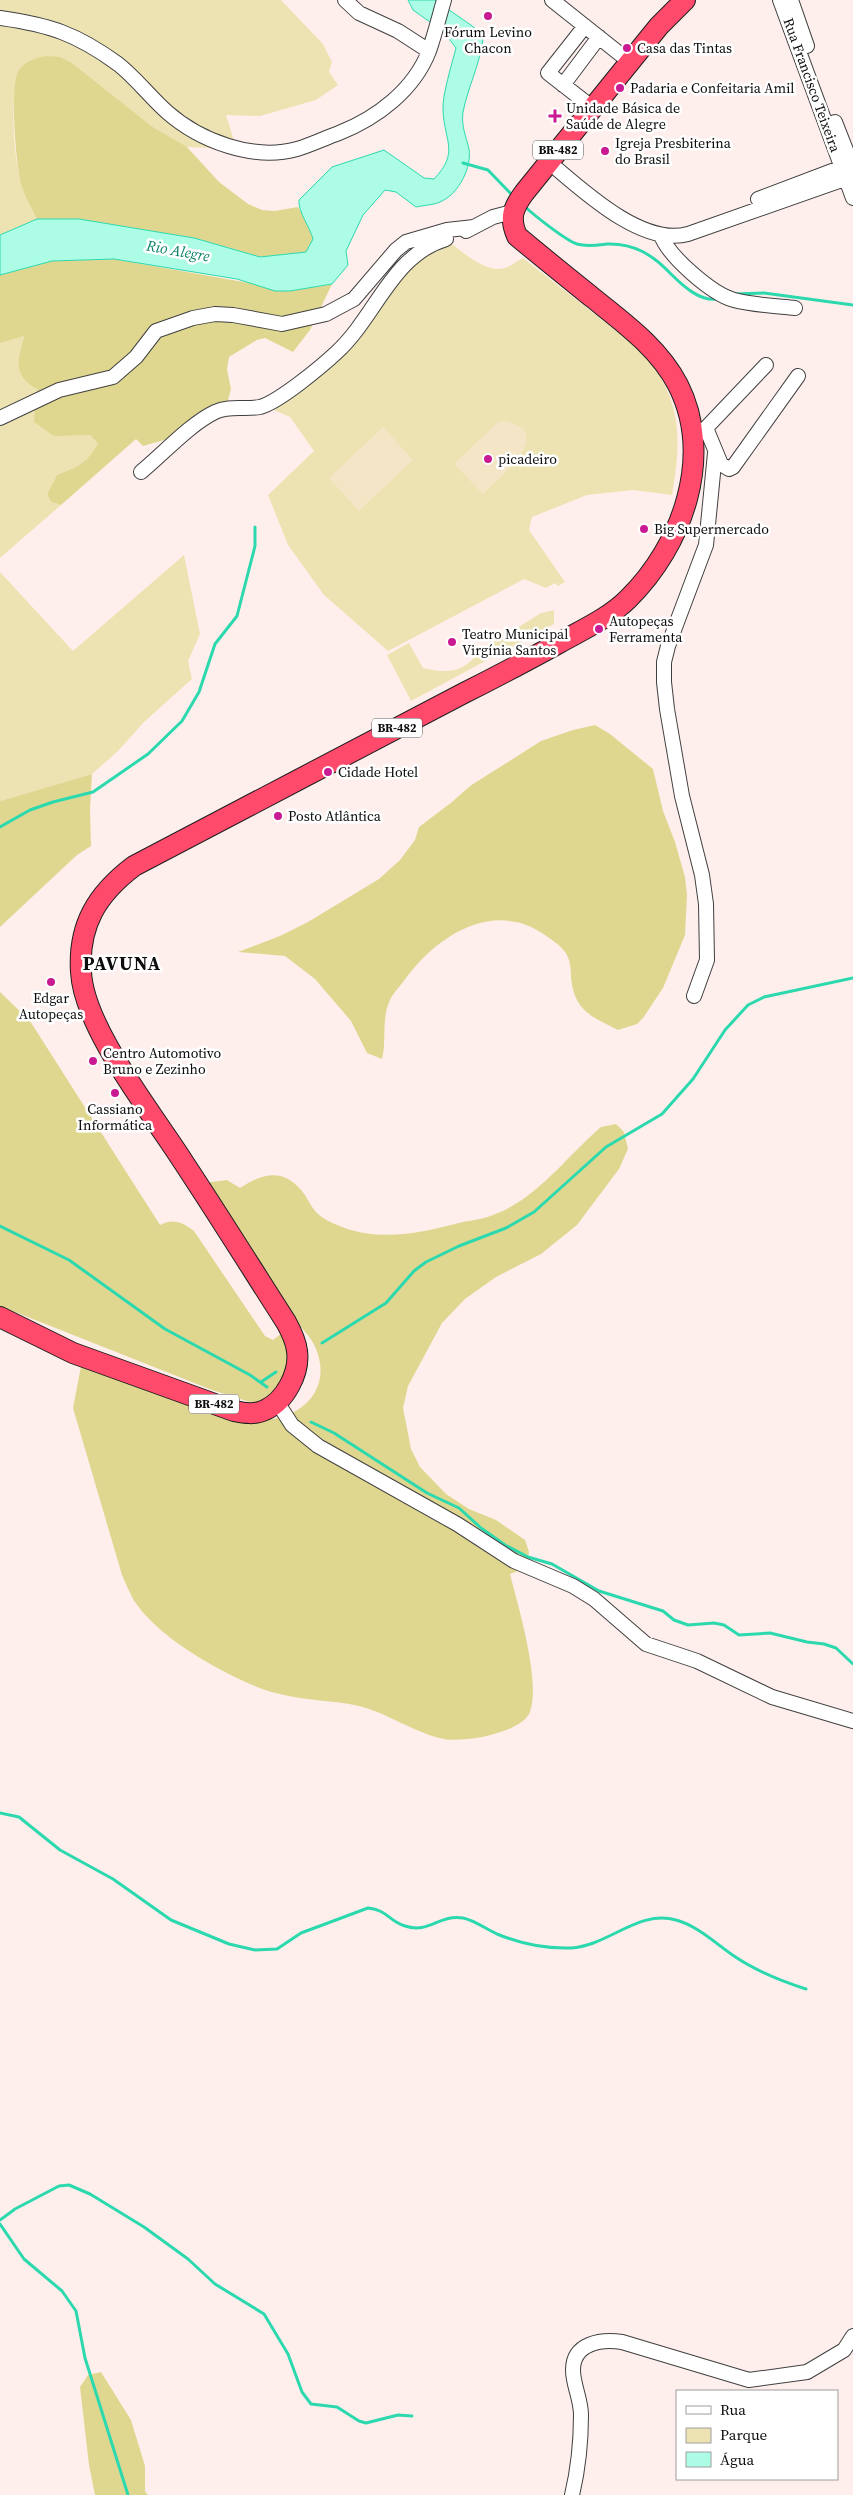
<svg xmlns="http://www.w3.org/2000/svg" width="853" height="2495" font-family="'Source Serif 4',serif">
  <rect width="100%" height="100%" fill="#ffefec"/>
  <!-- green -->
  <path fill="#ede3b2" d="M0 0H281L323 44 332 62 329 72 338 85 316 100 260 116 226 115 235 144 218 148 186 147 153 127 72 63 19 70C10 100 13 152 21 183 24 195 31 207 37 219L0 235Z
    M449 242C463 252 486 274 505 268 511 266 517 261 523 258L642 351C682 400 682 435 672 495L633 490 587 495 532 517 529 530 565 582 558 586 555 583 546 588 524 579 388 651 324 595 288 545 268 495 314 451 290 417 274 410 328 370 356 339 398 281 429 250Z
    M24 335 19 356 37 389 35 398 90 435 98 444 88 458 78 466 57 475 47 494 51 502 61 505 0 558V343Z
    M184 555 200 634 188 661 192 679 144 722 118 751 92 774 0 801V572L73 651Z
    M554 610V624L411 701 387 655 409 643 423 668C451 675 466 671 483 647H486L541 613Z"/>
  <!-- forest -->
  <path fill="#dfd790" d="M46 56 60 57 72 63 153 127 187 147 219 182 248 204 262 210 275 211 298 207 309 225 313 239 306 252 260 257 194 238 79 219H37C31 207 24 195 21 184 16 165 9 84 19 70 25 61 36 58 46 56Z
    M114 259 249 283 318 287 332 284 310 330 293 352 265 338 257 340 229 357 227 369 231 389 227 404 189 433 143 446 136 439 61 505 51 502 47 494 57 475 78 466 88 458 98 444 90 435 54 436 34 422 37 389C12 376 18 359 24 336L0 343V275L52 261Z
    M595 725 610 734 653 769 663 811 675 842 685 877 687 895 685 935 663 988 643 1018 637 1024 618 1030C590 1016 574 1010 571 977 571 968 570 959 565 952 560 945 552 940 545 935 494 899 438 935 406 978 401 985 394 992 390 1000 381 1019 387 1039 382 1059L367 1053 351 1021 315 979 285 956 238 952 280 936 308 922 379 879 400 860 415 840 419 827 452 802 470 786 541 741 573 730Z
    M92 774 90 809 91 846 77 855 0 927V801Z
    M0 992 30 1021 160 1225C174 1218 182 1222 194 1231L265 1336 273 1340 282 1333 297 1367 262 1406 212 1390 0 1306Z
    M616 1124 624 1132 628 1149 619 1169 577 1225 541 1254 496 1277 465 1299 442 1323 408 1386 403 1408 411 1449 420 1467 446 1494 469 1509 496 1520 525 1540 529 1552 526 1568 510 1574C518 1606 541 1681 530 1712 522 1733 464 1743 444 1739 414 1733 388 1713 359 1706 333 1700 306 1701 280 1694 259 1689 240 1680 221 1670 190 1653 152 1629 133 1599 129 1591 125 1582 122 1575L73 1408 82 1361 265 1420C309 1417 335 1381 312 1341 302 1325 286 1315 276 1301 251 1262 228 1222 204 1183L227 1180 240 1188C265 1172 285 1168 305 1195 308 1200 311 1206 315 1211 324 1221 339 1226 351 1230 388 1241 428 1231 463 1222 473 1220 484 1219 493 1215 537 1199 566 1157 601 1127Z
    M101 2372 131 2420 145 2466V2491L148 2495H95L89 2465 80 2387 88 2375Z"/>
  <!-- pitch -->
  <path fill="#f3e5c5" d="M505 421C558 433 500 476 483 494L454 464 498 422Z
    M383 427 413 460 359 511 329 478Z"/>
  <!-- water -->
  <path fill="#acfce6" stroke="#2cd9ae" d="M408 0H435L475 28 483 39C480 64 468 87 463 112 461 126 466 136 469 149 472 167 459 193 442 201 435 205 425 205 416 207L396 192 385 190 363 215 346 251 348 265 332 284 290 291H275L237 279 114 259 52 261 0 275V235L37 219H79L194 238 260 257 306 252 313 239C310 227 298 212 299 200L332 167 384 150 424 178 434 179C460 152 444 141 443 110 442 95 452 64 456 48L444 32 413 10Z"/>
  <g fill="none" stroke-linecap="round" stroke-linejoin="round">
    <!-- stream -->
    <path stroke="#2cd9ae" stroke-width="3" d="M463 163 488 170 514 197
      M524 206C534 215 565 240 577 244 587 247 598 245 607 244 634 243 653 255 671 274 682 285 702 304 719 298
      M735 294 764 293 853 305
      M0 827 30 810 53 802 93 792 148 754 182 721 199 692 215 644 237 616 255 546V527
      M0 1226 69 1260 165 1329 250 1375 267 1387
      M322 1343 386 1303 414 1271 426 1262 459 1246 506 1228 534 1212 606 1147 662 1114 693 1079 725 1030 748 1005 764 997 853 978
      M261 1382 276 1372
      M311 1422 334 1433 427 1493 459 1508 481 1528 505 1545 528 1557 552 1564 599 1591 663 1611 674 1620 688 1625 714 1623 724 1625 739 1635 770 1633 807 1642 824 1644 836 1648 853 1664
      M0 1813 19 1817 60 1850 113 1879 171 1920 229 1944 255 1950 277 1949 301 1933 368 1908C388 1910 388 1921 405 1926 429 1934 439 1914 463 1918 474 1920 486 1929 497 1934 521 1944 545 1949 571 1948 608 1946 639 1909 676 1920 698 1926 715 1943 734 1956 756 1971 781 1981 806 1989
      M0 2220 15 2209 59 2186 69 2185 90 2194 144 2227 188 2259 215 2284 264 2314 288 2354 302 2392 311 2404 337 2407 359 2421 366 2423 398 2415 412 2416
      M0 2224 24 2259 62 2291 76 2311 85 2358 128 2495"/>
    <defs>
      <path id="minor" d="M345 0 359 13 398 31 429 51
        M552 0 630 62
        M780 0 853 198
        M791 0 807 46
        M0 18C50 25 77 34 118 64 136 78 150 97 167 112 200 141 253 161 297 149 311 145 325 138 339 133 377 118 414 90 429 51 435 34 439 17 444 0
        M585 26 548 73 593 108
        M563 85 599 37
        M835 122 853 168
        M549 162C581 189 642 247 688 234L853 176
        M758 199 853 163
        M466 231 493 217 512 212
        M661 235C668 256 712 294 734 300 753 305 775 306 795 308
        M0 418 59 390 113 377 136 357 156 331 193 318 215 314 233 315 282 324 326 314 354 299 396 250 406 242 447 230 474 227
        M706 428 721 464 729 469 733 467 798 376
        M699 433 706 428 766 365
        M141 472C163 454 190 424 215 412 230 405 244 410 260 407 279 402 322 366 337 352 376 316 392 255 446 239
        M694 996 707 960 706 904 702 875 682 796 667 709 664 682V662L668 646 706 545 715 453
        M277 1402 292 1425 318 1446 457 1524 514 1561 573 1586 594 1599 646 1644 697 1661 772 1697 853 1721
        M572 2495C578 2470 581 2441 581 2415 581 2399 573 2385 573 2370 573 2343 601 2339 622 2342L749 2380 807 2372 844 2350 853 2336"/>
      <path id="highway" d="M0 1317 73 1353 234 1411C244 1413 255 1415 265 1410 285 1401 300 1373 297 1351 296 1341 291 1331 286 1322 252 1269 219 1216 184 1163 153 1114 84 1029 81 972 78 925 97 894 134 866 244 808 354 751 464 693 496 677 528 660 559 643 582 630 609 618 628 599 683 545 714 456 678 385 659 348 624 323 593 298 567 277 542 257 517 236 509 218 513 208 524 193L659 26 685 0"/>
    </defs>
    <!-- minor casing -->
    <use href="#minor" stroke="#404040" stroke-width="16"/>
    <!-- highway casing -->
    <use href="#highway" stroke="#1e1e1e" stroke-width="22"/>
    <!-- minor -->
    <use href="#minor" stroke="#fff" stroke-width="14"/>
    <!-- highway -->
    <use href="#highway" stroke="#ff4a6c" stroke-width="20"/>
  </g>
  <!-- markers -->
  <g fill="#c91993" stroke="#fff" stroke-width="2">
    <circle cx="488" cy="16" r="5"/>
    <circle cx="627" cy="48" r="5"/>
    <circle cx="620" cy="88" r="5"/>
    <path d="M552.5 108.5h5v5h5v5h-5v5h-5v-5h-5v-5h5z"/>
    <circle cx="605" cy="151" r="5"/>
    <circle cx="488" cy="459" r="5"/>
    <circle cx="644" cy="529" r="5"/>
    <circle cx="599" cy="629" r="5"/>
    <circle cx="452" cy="642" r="5"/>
    <circle cx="328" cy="772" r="5"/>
    <circle cx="278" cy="816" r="5"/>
    <circle cx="51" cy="982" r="5"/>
    <circle cx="93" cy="1061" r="5"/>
    <circle cx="115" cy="1093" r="5"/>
  </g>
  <g text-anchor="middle" stroke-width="5" stroke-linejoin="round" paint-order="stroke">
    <!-- shield labels -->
    <g fill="#fff" stroke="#565656" stroke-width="1">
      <rect x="533" y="140.5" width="50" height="19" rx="4"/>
      <rect x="372" y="718.5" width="50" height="19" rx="4"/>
      <rect x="189" y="1394.5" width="50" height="19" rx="4"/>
    </g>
    <g font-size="12" font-weight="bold" fill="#0d0d0d">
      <text x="558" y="154">BR-482</text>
      <text x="397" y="732">BR-482</text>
      <text x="214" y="1408">BR-482</text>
    </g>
    <!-- poi labels -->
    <g font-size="14" fill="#0d0d0d" stroke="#fff" text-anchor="start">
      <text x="488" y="37" text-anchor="middle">Fórum Levino<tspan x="488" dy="16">Chacon</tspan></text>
      <text x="637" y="53">Casa das Tintas</text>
      <text x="630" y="93">Padaria e Confeitaria Amil</text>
      <text x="566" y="113">Unidade Básica de<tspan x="566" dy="16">Saúde de Alegre</tspan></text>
      <text x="615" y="148">Igreja Presbiterina<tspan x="615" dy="16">do Brasil</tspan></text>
      <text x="498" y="464">picadeiro</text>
      <text x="654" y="534">Big Supermercado</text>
      <text x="609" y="626">Autopeças<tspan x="609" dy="16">Ferramenta</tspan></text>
      <text x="462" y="639">Teatro Municipal<tspan x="462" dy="16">Virgínia Santos</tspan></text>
      <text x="338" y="777">Cidade Hotel</text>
      <text x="288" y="821">Posto Atlântica</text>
      <text x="51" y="1003" text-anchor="middle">Edgar<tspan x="51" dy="16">Autopeças</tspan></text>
      <text x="103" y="1058">Centro Automotivo<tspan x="103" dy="16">Bruno e Zezinho</tspan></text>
      <text x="115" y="1114" text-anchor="middle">Cassiano<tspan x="115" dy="16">Informática</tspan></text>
    </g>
    <!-- street labels -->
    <g font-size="14" fill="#0d0d0d" stroke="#fff">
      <text transform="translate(812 85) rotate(70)" y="5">Rua Francisco Teixeira</text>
    </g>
    <!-- water labels -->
    <g font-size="15" font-style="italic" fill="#0c836a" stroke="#fff">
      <text transform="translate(178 251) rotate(10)" y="5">Rio Alegre</text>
    </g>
    <!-- district labels -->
    <g font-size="19" font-weight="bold" letter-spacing="1" fill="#0d0d0d" stroke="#fff">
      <text x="122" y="970">PAVUNA</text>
    </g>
  </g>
  <!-- legend -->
  <rect x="676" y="2390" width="162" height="90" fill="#ffffff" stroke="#9e9e9e"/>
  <rect x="686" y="2406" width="25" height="8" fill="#ffffff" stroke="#9e9e9e"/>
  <text x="720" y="2415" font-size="15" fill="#0d0d0d">Rua</text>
  <rect x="686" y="2428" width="25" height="15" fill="#ede3b2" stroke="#9e9e9e"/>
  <text x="720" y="2440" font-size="15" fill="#0d0d0d">Parque</text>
  <rect x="686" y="2452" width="25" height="15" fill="#acfce6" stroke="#9e9e9e"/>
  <text x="720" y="2465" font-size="15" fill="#0d0d0d">Água</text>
</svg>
